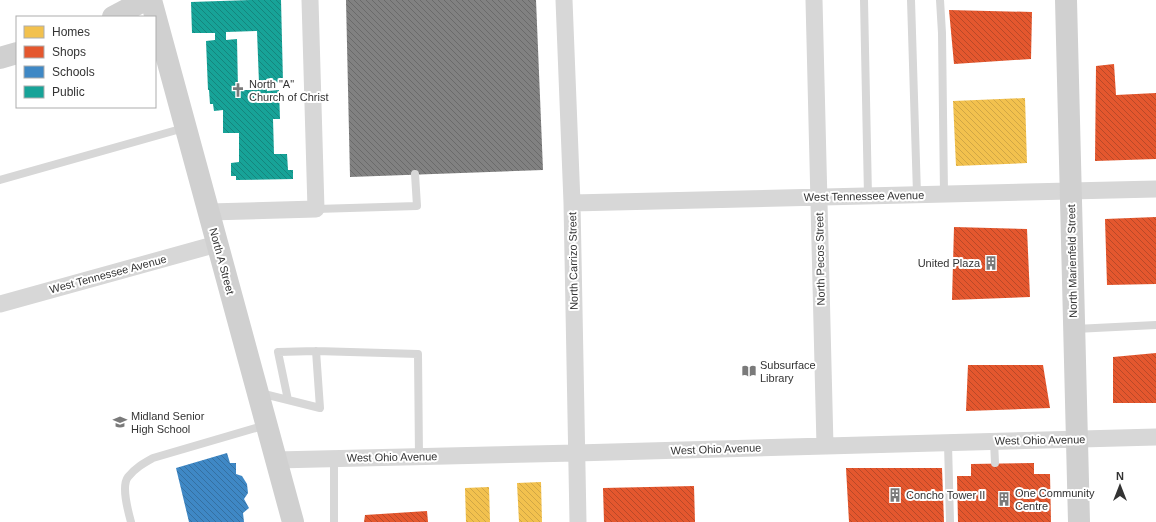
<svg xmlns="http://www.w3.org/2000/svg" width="1156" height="522" font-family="Helvetica,sans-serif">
  <defs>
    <pattern id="homes-back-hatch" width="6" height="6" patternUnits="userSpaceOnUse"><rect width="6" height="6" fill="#f2c14e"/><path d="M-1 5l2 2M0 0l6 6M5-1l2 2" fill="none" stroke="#d0a645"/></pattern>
    <pattern id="shops-back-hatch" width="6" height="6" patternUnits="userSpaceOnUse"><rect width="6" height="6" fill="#e4572e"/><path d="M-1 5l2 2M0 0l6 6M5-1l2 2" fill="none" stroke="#b94928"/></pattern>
    <pattern id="schools-back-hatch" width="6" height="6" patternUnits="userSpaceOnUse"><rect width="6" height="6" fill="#3f88c5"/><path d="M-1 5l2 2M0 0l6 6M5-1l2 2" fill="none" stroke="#3570a1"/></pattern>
    <pattern id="public-back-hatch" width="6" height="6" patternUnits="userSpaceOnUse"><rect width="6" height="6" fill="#17a398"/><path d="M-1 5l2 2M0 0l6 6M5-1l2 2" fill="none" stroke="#15857d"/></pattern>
    <pattern id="building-back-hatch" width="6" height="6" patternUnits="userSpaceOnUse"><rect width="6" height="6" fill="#818181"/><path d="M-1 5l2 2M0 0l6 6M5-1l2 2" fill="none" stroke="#6a6a6a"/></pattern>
  </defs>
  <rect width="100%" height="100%" fill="#fff"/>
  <!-- homes -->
  <path fill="url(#homes-back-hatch)" d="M1025 98 1027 163 956 166 953 101Z
    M541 482 542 522H519L517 483Z
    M489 487 490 522H466L465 488Z"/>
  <!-- shops -->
  <path fill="url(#shops-back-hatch)" d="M949 10 1032 12 1031 59 954 64Z
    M1114 64 1116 95 1156 93V159L1095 161 1096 66Z
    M1156 217V284L1107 285 1105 219Z
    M954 227 1027 229 1030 297 952 300Z
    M1156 353V403H1113V357Z
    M968 365H1043L1050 408 966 411Z
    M1034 463V474H1050L1051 522H958L957 476H971V464Z
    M846 468H942L944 522H849Z
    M694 486 695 522H604L603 488Z
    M427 511 428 522H364L365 515Z"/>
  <!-- schools -->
  <path fill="url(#schools-back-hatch)" d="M227 453 230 463H236V474L242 476 247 484 248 493 244 499 249 508 243 513 244 522H189L176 468Z"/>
  <!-- public -->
  <path fill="url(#public-back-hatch)" fill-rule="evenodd" d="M250 0H281L283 82 267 83V91L279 90 280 119H273L274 154H287L288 170H293V179L236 180V176H231V163L239 162V133H223V110L214 111 213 104H210L209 90H208L206 41 215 40V33H192L191 2ZM257 31 259 83H258V90H238L237 39 226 40V32Z"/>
  <!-- building -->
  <path fill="url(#building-back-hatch)" d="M346 0H536L543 170 350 177Z"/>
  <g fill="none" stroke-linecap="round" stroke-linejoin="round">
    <!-- lane -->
    <path stroke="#d7d7d7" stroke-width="8" d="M864 0 868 196
      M911 0 917 194
      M940 0 942 33 944 194
      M0 180 184 128
      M316 209 417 206 415 174
      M1075 329 1156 325
      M260 393 320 408 316 351
      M288 400 278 352 316 351 418 354 419 457
      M994 441 995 463
      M948 443 950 522
      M334 458V522
      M131 522C128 511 121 486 128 477 135 468 144 463 153 458L266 425"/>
    <!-- street -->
    <path stroke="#d7d7d7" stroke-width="17" d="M564 0 572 203 578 522
      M814 0 825 446
      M572 203 1156 189
      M209 212 316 209 310 0
      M0 304 217 244
      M276 460 576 453 1156 437"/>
    <!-- secondary -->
    <path stroke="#d0d0d0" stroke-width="22" d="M151 0 293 522
      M1066 0 1079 522
      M113 17 145 0
      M0 58 17 53"/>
  </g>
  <!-- icons -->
  <defs>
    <symbol id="church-bare" viewBox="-9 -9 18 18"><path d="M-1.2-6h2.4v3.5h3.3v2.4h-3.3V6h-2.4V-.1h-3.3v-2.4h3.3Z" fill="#7a7a7a" stroke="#fff" stroke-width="2.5" paint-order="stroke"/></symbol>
    <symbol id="building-bare" viewBox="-9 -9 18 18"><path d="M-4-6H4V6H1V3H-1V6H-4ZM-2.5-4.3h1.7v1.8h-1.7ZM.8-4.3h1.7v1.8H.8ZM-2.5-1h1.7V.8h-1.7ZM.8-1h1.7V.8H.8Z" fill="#7a7a7a" stroke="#fff" stroke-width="2.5" paint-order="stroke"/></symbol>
    <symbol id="library-bare" viewBox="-9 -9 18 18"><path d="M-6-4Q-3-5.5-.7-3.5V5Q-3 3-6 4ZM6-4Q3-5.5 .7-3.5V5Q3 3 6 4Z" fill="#7a7a7a" stroke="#fff" stroke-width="2.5" paint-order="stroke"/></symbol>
    <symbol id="school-bare" viewBox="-9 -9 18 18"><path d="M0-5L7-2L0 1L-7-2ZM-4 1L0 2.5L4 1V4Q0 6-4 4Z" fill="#7a7a7a" stroke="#fff" stroke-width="2.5" paint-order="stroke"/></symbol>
  </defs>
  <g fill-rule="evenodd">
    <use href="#church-bare" x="228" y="80" width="20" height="20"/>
    <use href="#building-bare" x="981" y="253" width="20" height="20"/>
    <use href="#library-bare" x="739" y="361" width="20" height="20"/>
    <use href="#school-bare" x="110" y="412" width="20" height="20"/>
    <use href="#building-bare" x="885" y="485" width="20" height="20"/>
    <use href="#building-bare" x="994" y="489" width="20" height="20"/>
  </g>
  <g text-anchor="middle" stroke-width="4" stroke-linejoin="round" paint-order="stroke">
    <!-- poi labels -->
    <g font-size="11" fill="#333" stroke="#fff" text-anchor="start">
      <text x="249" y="88">North "A"<tspan x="249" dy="13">Church of Christ</tspan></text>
      <text x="980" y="267" text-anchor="end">United Plaza</text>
      <text x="760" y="369">Subsurface<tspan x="760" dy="13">Library</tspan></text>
      <text x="131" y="420">Midland Senior<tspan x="131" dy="13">High School</tspan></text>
      <text x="1015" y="497">One Community<tspan x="1015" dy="13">Centre</tspan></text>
      <text x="906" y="499">Concho Tower II</text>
    </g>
    <!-- street labels -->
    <g font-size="11" fill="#333" stroke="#fff">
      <text transform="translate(864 196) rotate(-1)" y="4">West Tennessee Avenue</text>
      <text transform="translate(820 259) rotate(-91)" y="4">North Pecos Street</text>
      <text transform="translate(222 261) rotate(75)" y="4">North A Street</text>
      <text transform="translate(573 261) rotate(-91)" y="4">North Carrizo Street</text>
      <text transform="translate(1072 261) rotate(-91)" y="4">North Marienfeld Street</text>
      <text transform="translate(108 274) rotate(-15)" y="4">West Tennessee Avenue</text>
      <text transform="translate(1040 440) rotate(-1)" y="4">West Ohio Avenue</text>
      <text transform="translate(716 449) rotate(-2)" y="4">West Ohio Avenue</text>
      <text transform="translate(392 457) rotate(-1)" y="4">West Ohio Avenue</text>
    </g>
  </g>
  <!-- legend -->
  <rect x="16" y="16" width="140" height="92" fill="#ffffff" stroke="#adadad"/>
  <rect x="24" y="26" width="20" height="12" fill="#f2c14e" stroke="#adadad"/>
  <text x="52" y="36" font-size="12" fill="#333333">Homes</text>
  <rect x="24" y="46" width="20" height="12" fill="#e4572e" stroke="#adadad"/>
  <text x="52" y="56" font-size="12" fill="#333333">Shops</text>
  <rect x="24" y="66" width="20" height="12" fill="#3f88c5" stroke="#adadad"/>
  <text x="52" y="76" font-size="12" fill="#333333">Schools</text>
  <rect x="24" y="86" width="20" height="12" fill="#17a398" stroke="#adadad"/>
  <text x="52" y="96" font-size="12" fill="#333333">Public</text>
  <!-- north arrow -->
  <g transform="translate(1120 486)" stroke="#ffffff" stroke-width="3" paint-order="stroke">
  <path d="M0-3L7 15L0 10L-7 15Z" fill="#333333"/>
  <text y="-6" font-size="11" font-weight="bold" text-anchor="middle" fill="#333333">N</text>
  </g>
</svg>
